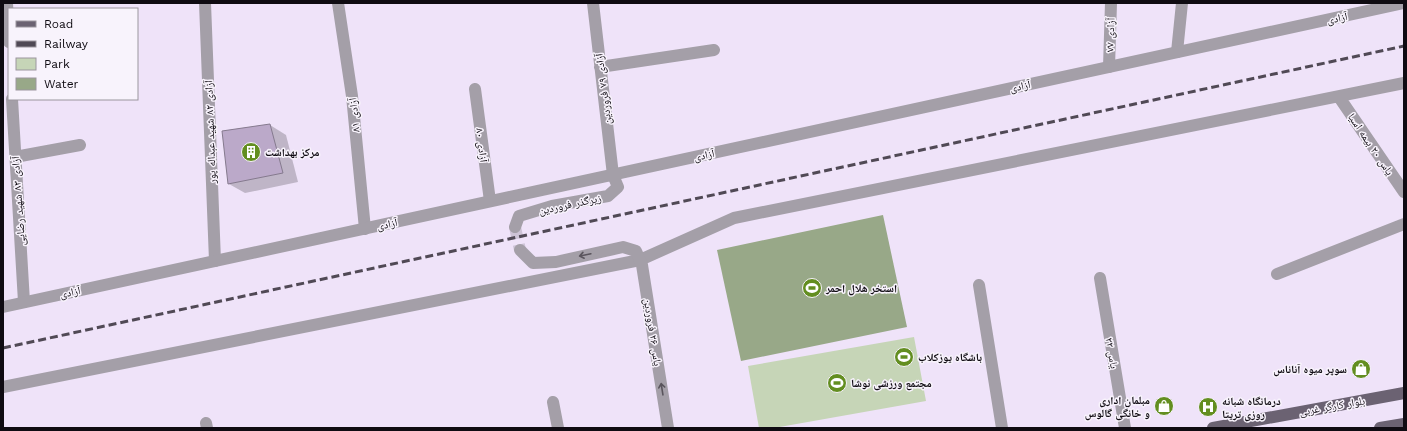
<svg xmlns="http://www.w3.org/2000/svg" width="1407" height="431" font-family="'Work Sans','Noto Naskh Arabic',sans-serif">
  <rect width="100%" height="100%" fill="#efe3f9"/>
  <!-- green -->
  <path fill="#c6d5b7" d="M914 337 926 401 774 428H759L748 366Z"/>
  <!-- water -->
  <path fill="#98a888" d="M883 215 907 327 741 361 717 250Z"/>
  <!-- shadow -->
  <path fill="#0003" d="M270 125 286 135 298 182 245 193 229 184 223 131Z"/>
  <!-- building -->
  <path fill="#bba9c9" stroke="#857a8e" d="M270 124 283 173 228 184 222 131Z"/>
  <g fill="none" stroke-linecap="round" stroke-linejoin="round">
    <!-- tertiary-tunnel -->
    <path stroke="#cdc3d6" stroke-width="12" stroke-dasharray="12 6" stroke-linecap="butt" d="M515 227 520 250"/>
    <!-- minor -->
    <path stroke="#a49fa8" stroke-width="12" d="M7 3 9 42
      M205 3 215 261
      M338 3 352 96 365 229
      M593 3 613 175
      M1177 52 1182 3
      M600 67 714 50
      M1109 67 1111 3
      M475 89 490 201
      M1339 97 1404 192
      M12 99 24 302
      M15 157 80 145
      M1277 274 1404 224
      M1100 278 1125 428
      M979 285 1002 428
      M3 387 640 260 734 218 1404 83
      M553 402 558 428
      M206 423 207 428"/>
    <!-- tertiary -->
    <path stroke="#a49fa8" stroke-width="12" d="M515 227 519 216 552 206 608 196 618 187 613 175
      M520 250 533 263 556 262 623 247 636 251 642 265 668 428
      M3 307 1404 3"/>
    <!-- primary -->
    <path stroke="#6b6272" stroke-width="12" d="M1213 428 1404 393
      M1380 428 1404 424"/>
    <!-- rail -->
    <path stroke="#504955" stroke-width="3" stroke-dasharray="8 4" stroke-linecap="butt" d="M3 348 1404 46"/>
  </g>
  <!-- one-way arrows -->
  <defs><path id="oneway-shaft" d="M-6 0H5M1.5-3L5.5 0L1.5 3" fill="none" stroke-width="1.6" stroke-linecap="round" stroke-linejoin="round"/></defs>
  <g stroke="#5a555d">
    <use href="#oneway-shaft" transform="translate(585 255) rotate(168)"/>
    <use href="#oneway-shaft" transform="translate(662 389) rotate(-99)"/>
  </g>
  <!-- icons -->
  <defs>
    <symbol id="building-disc" viewBox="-11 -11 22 22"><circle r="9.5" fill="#638e20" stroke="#f8f3fc"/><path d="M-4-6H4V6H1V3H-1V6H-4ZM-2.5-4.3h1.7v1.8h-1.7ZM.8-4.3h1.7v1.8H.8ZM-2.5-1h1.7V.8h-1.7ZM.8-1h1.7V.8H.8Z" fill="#fff"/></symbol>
    <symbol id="stadium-disc" viewBox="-11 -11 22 22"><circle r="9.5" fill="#638e20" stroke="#f8f3fc"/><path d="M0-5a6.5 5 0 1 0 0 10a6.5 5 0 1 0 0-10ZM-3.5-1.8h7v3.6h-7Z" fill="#fff"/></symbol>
    <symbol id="shop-disc" viewBox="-11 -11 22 22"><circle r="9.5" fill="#638e20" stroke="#f8f3fc"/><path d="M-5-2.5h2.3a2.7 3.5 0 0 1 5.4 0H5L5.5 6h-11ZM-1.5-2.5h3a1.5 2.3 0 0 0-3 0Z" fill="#fff"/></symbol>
    <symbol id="hospital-disc" viewBox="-11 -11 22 22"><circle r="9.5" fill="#638e20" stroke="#f8f3fc"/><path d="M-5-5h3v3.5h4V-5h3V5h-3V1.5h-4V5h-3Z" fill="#fff"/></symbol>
  </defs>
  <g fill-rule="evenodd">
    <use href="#building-disc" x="240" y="141" width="22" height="22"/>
    <use href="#stadium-disc" x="801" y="277" width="22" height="22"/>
    <use href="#stadium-disc" x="893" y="346" width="22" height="22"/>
    <use href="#shop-disc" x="1350" y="358" width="22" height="22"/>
    <use href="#stadium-disc" x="826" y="372" width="22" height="22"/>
    <use href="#shop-disc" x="1153" y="395" width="22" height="22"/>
    <use href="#hospital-disc" x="1197" y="396" width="22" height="22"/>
  </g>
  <g text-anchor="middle" stroke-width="3" stroke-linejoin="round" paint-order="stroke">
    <!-- street labels -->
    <g font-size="11" fill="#0f0b12" stroke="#f8f3fc">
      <text transform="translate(1337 18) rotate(-12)" y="4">آزادی</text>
      <text transform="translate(1110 35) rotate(-88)" y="4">آزادی ۷۷</text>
      <text transform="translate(1020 86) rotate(-12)" y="4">آزادی</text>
      <text transform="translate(603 89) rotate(-97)" y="4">آزادی ۷۹ فروردین</text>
      <text transform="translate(354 115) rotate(-96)" y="4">آزادی ۸۱</text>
      <text transform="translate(210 132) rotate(-92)" y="4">آزادی ۸۲ شهید عبداله پور</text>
      <text transform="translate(1371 144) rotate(56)" y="4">یاس ۲۰ بیمه اسیا</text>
      <text transform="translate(482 145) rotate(83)" y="4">آزادی ۸۰</text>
      <text transform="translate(704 155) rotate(-12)" y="4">آزادی</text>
      <text transform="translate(18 201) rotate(-94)" y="4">آزادی ۸۳ شهید رضایی</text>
      <text transform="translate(570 204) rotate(-12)" y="4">زیرگذر فروردین</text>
      <text transform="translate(387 224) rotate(-12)" y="4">آزادی</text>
      <text transform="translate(70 292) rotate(-12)" y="4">آزادی</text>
      <text transform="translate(653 332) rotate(81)" y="4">یاس ۲۶ فروردین</text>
      <text transform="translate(1112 353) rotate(80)" y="4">یاس ۲۲</text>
      <text transform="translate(1332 406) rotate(-10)" y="4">بلوار کارگر غربی</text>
    </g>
    <!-- poi labels -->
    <g font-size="11" font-weight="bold" fill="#0f0b12" stroke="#f8f3fc" text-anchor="start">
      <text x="265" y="156">مرکز بهداشت</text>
      <text x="826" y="292">استخر هلال احمر</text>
      <text x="918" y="361">باشگاه یوزکلاب</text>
      <text x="1347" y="373" text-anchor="end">سوپر میوه آناناس</text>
      <text x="851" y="387">مجتمع ورزشی نوشا</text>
      <text x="1150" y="404" text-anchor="end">مبلمان اداری<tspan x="1150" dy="13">و خانگی گالوس</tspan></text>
      <text x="1222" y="405">درمانگاه شبانه<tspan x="1222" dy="13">روزی تریتا</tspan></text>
    </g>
  </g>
  <!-- border -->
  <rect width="1407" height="431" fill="none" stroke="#0f0b12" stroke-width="8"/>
  <!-- legend -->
  <rect x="8" y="8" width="130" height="92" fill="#f8f3fc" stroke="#9b969e"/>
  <rect x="16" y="21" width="20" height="6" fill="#6b6272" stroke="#9b969e"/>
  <text x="44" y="28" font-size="12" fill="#0f0b12">Road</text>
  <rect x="16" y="41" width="20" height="6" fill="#504955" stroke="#9b969e"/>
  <text x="44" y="48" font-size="12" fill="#0f0b12">Railway</text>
  <rect x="16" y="58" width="20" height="12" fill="#c6d5b7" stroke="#9b969e"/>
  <text x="44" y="68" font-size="12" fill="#0f0b12">Park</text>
  <rect x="16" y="78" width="20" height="12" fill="#98a888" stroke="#9b969e"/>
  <text x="44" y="88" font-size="12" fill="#0f0b12">Water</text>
</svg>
